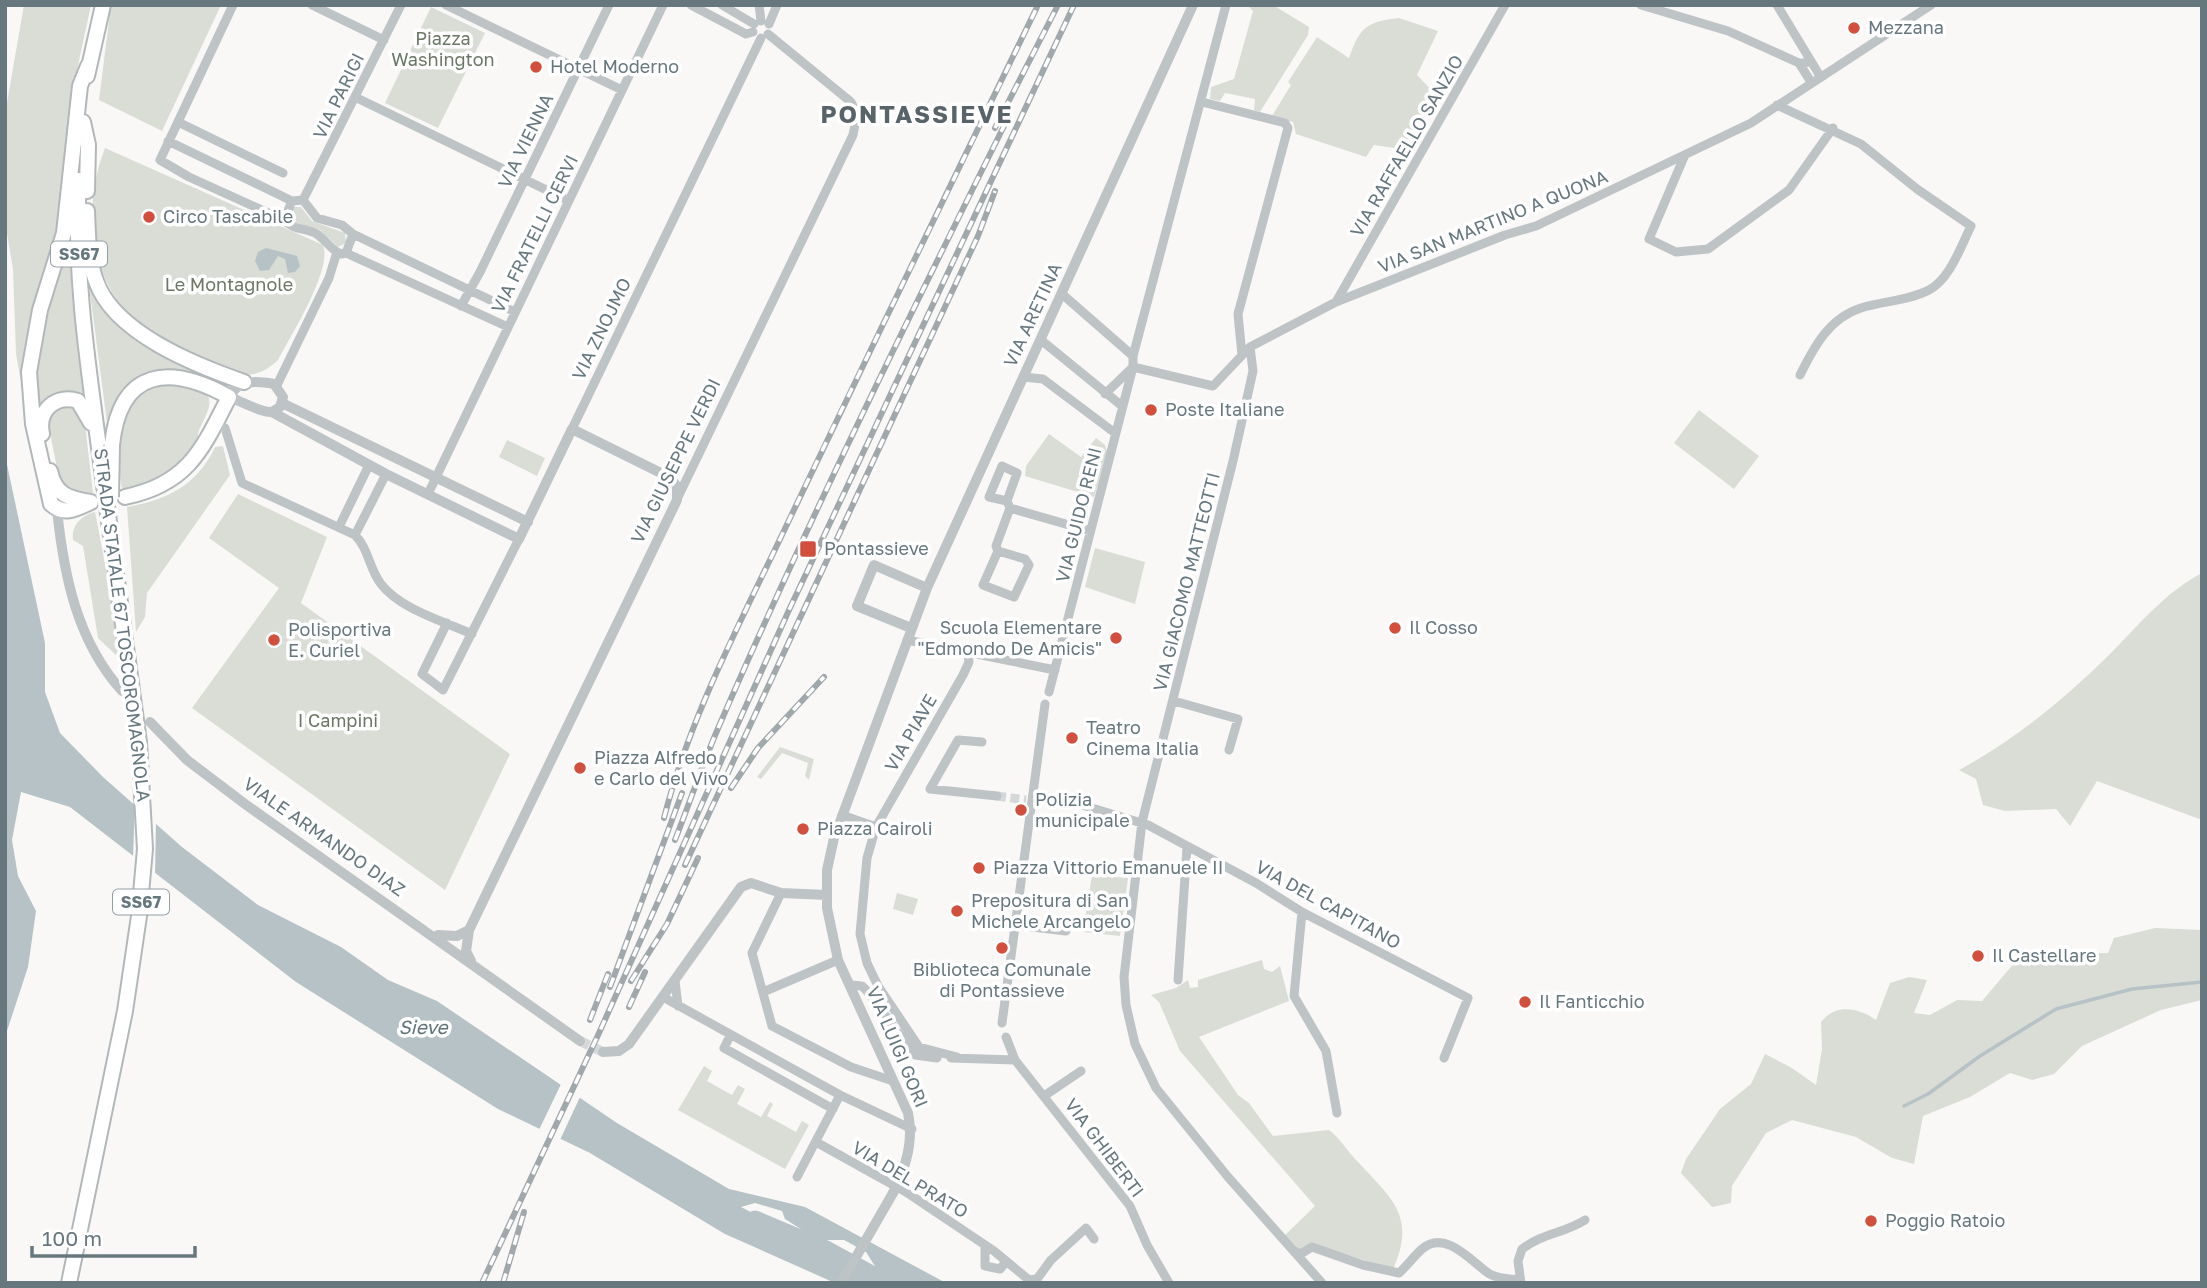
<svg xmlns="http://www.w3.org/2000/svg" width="2207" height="1288" font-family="'Golos Text',sans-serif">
  <rect width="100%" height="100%" fill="#f9f8f7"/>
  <!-- green -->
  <path fill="#d9ddd6" d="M24 5H91L71 98 63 205 52 255 35 302 26 346 28 421 16 354 13 269 5 222V114Z
    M111 5H221L162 131 99 100Z
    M1247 5H1273L1309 27 1308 35 1260 112 1254 110 1255 99 1225 93 1220 101 1210 99 1211 87 1234 79 1253 11Z
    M431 7 485 33 438 128 385 103Z
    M1399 18 1438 31 1417 75 1436 95 1401 149 1374 145 1366 157 1296 134 1293 122 1272 116 1291 85 1288 82 1317 37 1349 58C1360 27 1366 22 1399 18Z
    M105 148 323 245C333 269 290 337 278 360 266 372 251 378 234 373 206 360 175 348 148 330 89 291 81 209 105 148Z
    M293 207H301L312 221 345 233 346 243 338 247 320 230 293 222 290 216Z
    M67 242H71L87 398C66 388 54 400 37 412 32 346 47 304 67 242Z
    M94 283 103 302 205 371 203 377 166 371 111 415 107 423 89 285Z
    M164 381 205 390C214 403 207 413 201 426 198 431 198 436 197 440 189 472 150 486 122 489 114 440 114 403 164 381Z
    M71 405 84 416 93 493C78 498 72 491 60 483L48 423 56 409Z
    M1699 410 1759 456 1734 489 1674 443Z
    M1049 434 1081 457 1096 438 1105 445 1107 452 1094 497 1025 476 1026 466Z
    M507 440 545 458 537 476 499 457Z
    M223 446 230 475 147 593 145 617 136 632 127 507C166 500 197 486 215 447Z
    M238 494 327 537 301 603 510 754 445 890 192 708 279 588 209 538Z
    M95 512 111 594 118 657 98 638 83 546 73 540C71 525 82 515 95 512Z
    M1095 548 1145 562 1135 604 1085 587Z
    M2202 573V820L2097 781 2070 826 2056 809 2005 811 1983 805 1976 779 1959 770C2015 740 2063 700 2109 655 2138 626 2165 592 2202 573Z
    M780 747 814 759 809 780 805 776 808 763 782 753 761 779 757 777Z
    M1092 875 1128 878 1120 936 1083 932Z
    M897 893 918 899 913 915 893 909Z
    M2155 928 2202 930V1000L2161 1010 2082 1046 2054 1074 2032 1080 2010 1073 1970 1097 1923 1116 1914 1164 1892 1158 1856 1137 1792 1120 1766 1133 1732 1186 1731 1203 1712 1207 1681 1173 1686 1159 1720 1109 1751 1084 1765 1054 1792 1068 1816 1085 1822 1049 1821 1022C1836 1003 1859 1008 1876 1020L1890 983 1909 977 1927 980 1914 1013 1930 1015 1957 1000 1982 1001 2022 954 2108 953 2114 938Z
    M1262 960 1264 969 1272 972 1280 966 1289 1001 1199 1037 1238 1095 1249 1103 1273 1136 1329 1130C1341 1139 1347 1151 1358 1162 1391 1198 1417 1216 1393 1269L1318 1246 1297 1253 1281 1239 1315 1206 1180 1051 1159 1002 1151 995 1176 988 1188 980 1190 988 1198 987V980Z
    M704 1066 712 1071 707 1081 732 1095 738 1085 745 1089 737 1104 761 1117 770 1102 773 1104 767 1116 796 1132 802 1121 809 1125 785 1169 678 1110Z"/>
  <!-- water -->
  <path fill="#b6c2c5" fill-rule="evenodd" d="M266 248 297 256 300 266 295 272 288 273 285 259 278 256 269 270 260 271 255 261 258 252Z
    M5 455 45 643V692L60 733 103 777 182 847 258 905 341 947 388 980 437 1001 617 1123 729 1189 805 1207 946 1283H835L725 1234 590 1153 498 1109 296 982 70 807 21 792 12 840 18 876 36 911 28 967 5 1037ZM755 1203 782 1211 785 1219 818 1240H844L866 1252 880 1274 862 1271 860 1265 812 1254 795 1238 780 1231 776 1225 741 1207Z"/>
  <!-- pier -->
  <path fill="#f9f8f7" d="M135 800 156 819 155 877 133 859Z
    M562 1082 581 1095 559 1142 538 1132Z"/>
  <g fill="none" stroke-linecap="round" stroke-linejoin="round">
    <!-- stream -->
    <path stroke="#b6c2c5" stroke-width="3.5" d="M1904 1106 1928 1094 1980 1056 2056 1009 2132 989 2202 982"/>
    <!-- river -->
    <path stroke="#b6c2c5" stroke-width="19" d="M755 1220 826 1250 886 1283"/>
    <!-- minor-tunnel -->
    <path stroke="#d4d8d9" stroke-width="9" stroke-dasharray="9 4.5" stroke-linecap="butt" d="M997 796 1026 800"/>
    <!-- tertiary-tunnel -->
    <path stroke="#d4d8d9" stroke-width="10" stroke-dasharray="10 5" stroke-linecap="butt" d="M580 1041 603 1052"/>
    <defs>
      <path id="primary" d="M88 66 80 86 64 233 40 310 29 372 33 424 51 504C64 516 76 509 91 502
        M87 76 103 5
        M83 122 88 145 87 191
        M79 180C73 281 91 384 104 485
        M87 211C88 234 88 259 96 281 114 333 195 365 244 382
        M42 434C37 410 56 394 78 401L91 423
        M112 445C120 368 170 364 229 397 202 450 188 484 125 497
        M50 471C55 494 67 498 90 502"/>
    </defs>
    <!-- primary casing -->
    <use href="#primary" stroke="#b2b8ba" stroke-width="18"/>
    <!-- minor -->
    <path stroke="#bec3c6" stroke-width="9" d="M233 5 160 160 189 177 284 220
      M312 5 384 40
      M446 5 622 90
      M691 5 746 34 753 32
      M722 5 754 24
      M759 5 761 21
      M1641 5 1728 31 1799 63 1811 62
      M1777 5 1820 76
      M769 24 777 5
      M1799 63 1811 82
      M357 98 569 201
      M1202 102 1285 123 1288 128 1238 314 1242 355
      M1777 105 1861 144 1917 189 1971 226C1961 246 1950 279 1929 290 1908 301 1883 301 1861 308 1829 318 1814 347 1800 375
      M178 122 283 173
      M168 141 292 201
      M1684 157 1649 239 1676 252 1708 249 1789 190 1833 128
      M303 200 401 5
      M303 200 317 218 342 225 353 234 346 253 341 254C329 249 326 239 315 233 304 228 293 230 284 220L292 201Z
      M353 234 515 312
      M346 253 508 327
      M1062 294 1133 356
      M1336 302 1505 5
      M461 306 480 272 609 5
      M1041 340 1122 406
      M1250 347 1253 371 1233 461 1142 822 1124 977 1126 1005 1135 1044 1156 1088 1228 1177 1322 1283
      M1133 367 1213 386 1250 347 1336 302 1505 235 1536 226 1751 123 1931 5
      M1023 377 1043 379 1115 433
      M277 385 329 278 337 252
      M1105 394 1132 368
      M215 423 225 428 242 483 355 535C369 549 369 569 381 584 400 609 443 621 472 634
      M572 429 761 38
      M428 494 663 5
      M678 497 853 135 857 114 851 102 768 34
      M1007 501 989 497 1002 466 1017 473 1007 501 1010 508
      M339 527 369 465
      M355 535 386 474
      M998 551 1025 559 1029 565 1014 597 983 585 998 551 996 546 1010 508 1090 531
      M447 623 422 674 443 690 519 539
      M907 640 1055 670
      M1049 692 1133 367V356L1226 5
      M1174 701 1238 719 1229 750
      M982 742 958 740 930 789 997 796
      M1033 795 1069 801 1148 825 1256 883 1302 912 1468 998 1444 1058
      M842 815 876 827
      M781 893 752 953 772 1026 851 1067 893 1081
      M1302 912 1294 996 1326 1051 1337 1113
      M1016 925 1066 931
      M1178 980 1187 847
      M675 981 678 1006
      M851 985 862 986 867 991 915 1055 937 1058
      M763 992 838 960
      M663 997 840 1095 912 1129
      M1002 1023 1045 704
      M730 1036 724 1048 833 1109
      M1006 1037 1015 1060 1130 1206 1147 1245 1169 1283
      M957 1057 919 1047 878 986 867 963 860 934 867 858 876 827 963 675 969 662 968 654
      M951 1058 1015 1060
      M1044 1096 1081 1071
      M816 1142 906 1192 994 1251 1029 1280 1037 1279 1051 1260 1086 1228 1094 1239
      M797 1177 840 1095
      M985 1247V1266L1000 1269 1005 1263
      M1297 1252 1299 1255 1312 1247 1363 1265 1399 1273C1407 1266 1414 1256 1422 1249 1445 1229 1471 1261 1488 1273 1497 1279 1510 1279 1520 1280
      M1521 1283 1518 1261 1522 1249C1545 1232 1563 1234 1585 1220"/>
    <!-- tertiary -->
    <path stroke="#bec3c6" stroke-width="10" d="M282 403 528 522
      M272 412 280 407 283 397 274 384C257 381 238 379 229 397 241 401 261 413 272 412L386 474 519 539 572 429 671 478 677 487V500L469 930 466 951 471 961
      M68 498 57 510C64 576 77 641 122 691
      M911 628 857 606 874 565 927 588
      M150 722 187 760 245 804 580 1041
      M438 935 457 936 469 930
      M603 1052 619 1051 629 1044 741 887 751 883 781 893 827 895
      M900 1179C908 1157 913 1137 908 1113L838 960 827 908V870L834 838 927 588 1193 5
      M841 1283 893 1193"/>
    <!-- primary -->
    <use href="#primary" stroke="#fff" stroke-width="14"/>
    <defs>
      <path id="rail" d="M995 128 1058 5
        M731 788 758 748 824 677
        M664 818C691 712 745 614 791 516 872 345 956 176 1038 5
        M675 840C690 802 703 763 719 726 808 521 907 321 1006 122
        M685 865 978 236 995 191
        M631 981 667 924 698 858
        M610 987 682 793
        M629 1007 645 972
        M590 1020 608 974
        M482 1283 599 1033 789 610 1074 5
        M503 1283 524 1212"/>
    </defs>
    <!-- rail casing -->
    <use href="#rail" stroke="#a1a8ac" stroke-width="6"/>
    <!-- rail -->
    <use href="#rail" stroke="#fff" stroke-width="3.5" stroke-dasharray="10" stroke-linecap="butt"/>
    <defs>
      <path id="primary-bridge" d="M111 497 112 445
        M69 1283 125 1011 139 916 145 849 139 742 104 485"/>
    </defs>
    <!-- primary-bridge casing -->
    <use href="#primary-bridge" stroke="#b2b8ba" stroke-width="18" stroke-linecap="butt"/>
    <!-- tertiary-bridge -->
    <path stroke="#bec3c6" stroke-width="10" d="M893 1193 900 1179"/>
    <!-- primary-bridge -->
    <use href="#primary-bridge" stroke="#fff" stroke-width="14"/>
  </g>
  <!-- markers -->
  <g fill="#d24f3d" stroke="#fff" stroke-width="2.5">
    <circle cx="1854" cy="28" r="7"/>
    <circle cx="536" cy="67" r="7"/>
    <circle cx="149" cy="217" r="7"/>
    <circle cx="1151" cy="410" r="7"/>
    <rect x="799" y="540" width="18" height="18" rx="3.5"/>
    <circle cx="1395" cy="628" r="7"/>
    <circle cx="1116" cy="638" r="7"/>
    <circle cx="274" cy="640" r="7"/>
    <circle cx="1072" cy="738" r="7"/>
    <circle cx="580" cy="768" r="7"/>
    <circle cx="1021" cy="810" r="7"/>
    <circle cx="803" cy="829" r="7"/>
    <circle cx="979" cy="868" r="7"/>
    <circle cx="957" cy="911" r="7"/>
    <circle cx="1002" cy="948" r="7"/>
    <circle cx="1978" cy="956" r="7"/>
    <circle cx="1525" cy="1002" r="7"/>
    <circle cx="1871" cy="1221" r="7"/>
  </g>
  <g text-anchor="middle" stroke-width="7" stroke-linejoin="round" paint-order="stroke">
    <!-- shield labels -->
    <g fill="#fff" stroke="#94a0a5" stroke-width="2">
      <rect x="51" y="241.5" width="56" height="25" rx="5"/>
      <rect x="113" y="889.5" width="56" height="25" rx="5"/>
    </g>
    <g font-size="16" font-weight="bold" fill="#66777e">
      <text x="79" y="260">SS67</text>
      <text x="141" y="908">SS67</text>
    </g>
    <!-- poi labels -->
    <g font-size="18" fill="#66777e" stroke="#fff" text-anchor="start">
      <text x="1868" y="34">Mezzana</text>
      <text x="550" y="73">Hotel Moderno</text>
      <text x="163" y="223">Circo Tascabile</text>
      <text x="1165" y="416">Poste Italiane</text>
      <text x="824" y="555">Pontassieve</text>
      <text x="1102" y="634" text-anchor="end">Scuola Elementare<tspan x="1102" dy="21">"Edmondo De Amicis"</tspan></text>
      <text x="1409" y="634">Il Cosso</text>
      <text x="288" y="636">Polisportiva<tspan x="288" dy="21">E. Curiel</tspan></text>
      <text x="1086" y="734">Teatro<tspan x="1086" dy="21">Cinema Italia</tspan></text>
      <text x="594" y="764">Piazza Alfredo<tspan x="594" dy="21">e Carlo del Vivo</tspan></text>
      <text x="1035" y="806">Polizia<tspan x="1035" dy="21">municipale</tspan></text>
      <text x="817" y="835">Piazza Cairoli</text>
      <text x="993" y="874">Piazza Vittorio Emanuele II</text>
      <text x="971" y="907">Prepositura di San<tspan x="971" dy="21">Michele Arcangelo</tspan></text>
      <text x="1992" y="962">Il Castellare</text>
      <text x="1002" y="976" text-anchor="middle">Biblioteca Comunale<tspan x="1002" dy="21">di Pontassieve</tspan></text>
      <text x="1539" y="1008">Il Fanticchio</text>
      <text x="1885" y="1227">Poggio Ratoio</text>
    </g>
    <!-- park labels -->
    <g font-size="18" fill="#6a7765" stroke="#fff">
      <text x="443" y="45">Piazza<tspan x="443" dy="21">Washington</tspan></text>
      <text x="229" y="291">Le Montagnole</text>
      <text x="338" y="727">I Campini</text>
    </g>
    <!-- street labels -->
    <g font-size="18" fill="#66777e" stroke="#fff">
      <text transform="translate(339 96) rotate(-64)" y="6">VIA PARIGI</text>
      <text transform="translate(526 141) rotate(-64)" y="6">VIA VIENNA</text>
      <text transform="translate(1407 146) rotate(-60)" y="6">VIA RAFFAELLO SANZIO</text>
      <text transform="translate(1493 222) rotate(-22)" y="6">VIA SAN MARTINO A QUONA</text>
      <text transform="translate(535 234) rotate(-64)" y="6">VIA FRATELLI CERVI</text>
      <text transform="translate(1033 315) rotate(-65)" y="6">VIA ARETINA</text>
      <text transform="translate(602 329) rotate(-64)" y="6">VIA ZNOJMO</text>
      <text transform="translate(676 461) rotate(-64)" y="6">VIA GIUSEPPE VERDI</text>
      <text transform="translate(1079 515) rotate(-76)" y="6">VIA GUIDO RENI</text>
      <text transform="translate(1187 582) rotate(-76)" y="6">VIA GIACOMO MATTEOTTI</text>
      <text transform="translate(122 625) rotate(83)" y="6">STRADA STATALE 67 TOSCOROMAGNOLA</text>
      <text transform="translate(911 733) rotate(-60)" y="6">VIA PIAVE</text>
      <text transform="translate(324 837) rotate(35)" y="6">VIALE ARMANDO DIAZ</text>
      <text transform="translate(1328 905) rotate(29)" y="6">VIA DEL CAPITANO</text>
      <text transform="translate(897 1047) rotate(67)" y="6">VIA LUIGI GORI</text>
      <text transform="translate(1104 1148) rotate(53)" y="6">VIA GHIBERTI</text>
      <text transform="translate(910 1180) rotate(31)" y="6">VIA DEL PRATO</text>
    </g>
    <!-- water labels -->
    <g font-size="19" font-style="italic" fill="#617578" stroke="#fff">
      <text x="423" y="1034">Sieve</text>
    </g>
    <!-- district labels -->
    <g font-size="24" font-weight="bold" letter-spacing="2" fill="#58646a" stroke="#fff">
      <text x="917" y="123">PONTASSIEVE</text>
    </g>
  </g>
  <!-- border -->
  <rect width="2207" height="1288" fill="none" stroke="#66777e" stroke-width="14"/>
  <!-- scale -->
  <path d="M32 1246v10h163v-10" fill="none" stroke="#66777e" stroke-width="3.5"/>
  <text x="42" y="1246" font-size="21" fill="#66777e" stroke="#ffffff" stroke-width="5" paint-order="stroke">100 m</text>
</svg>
